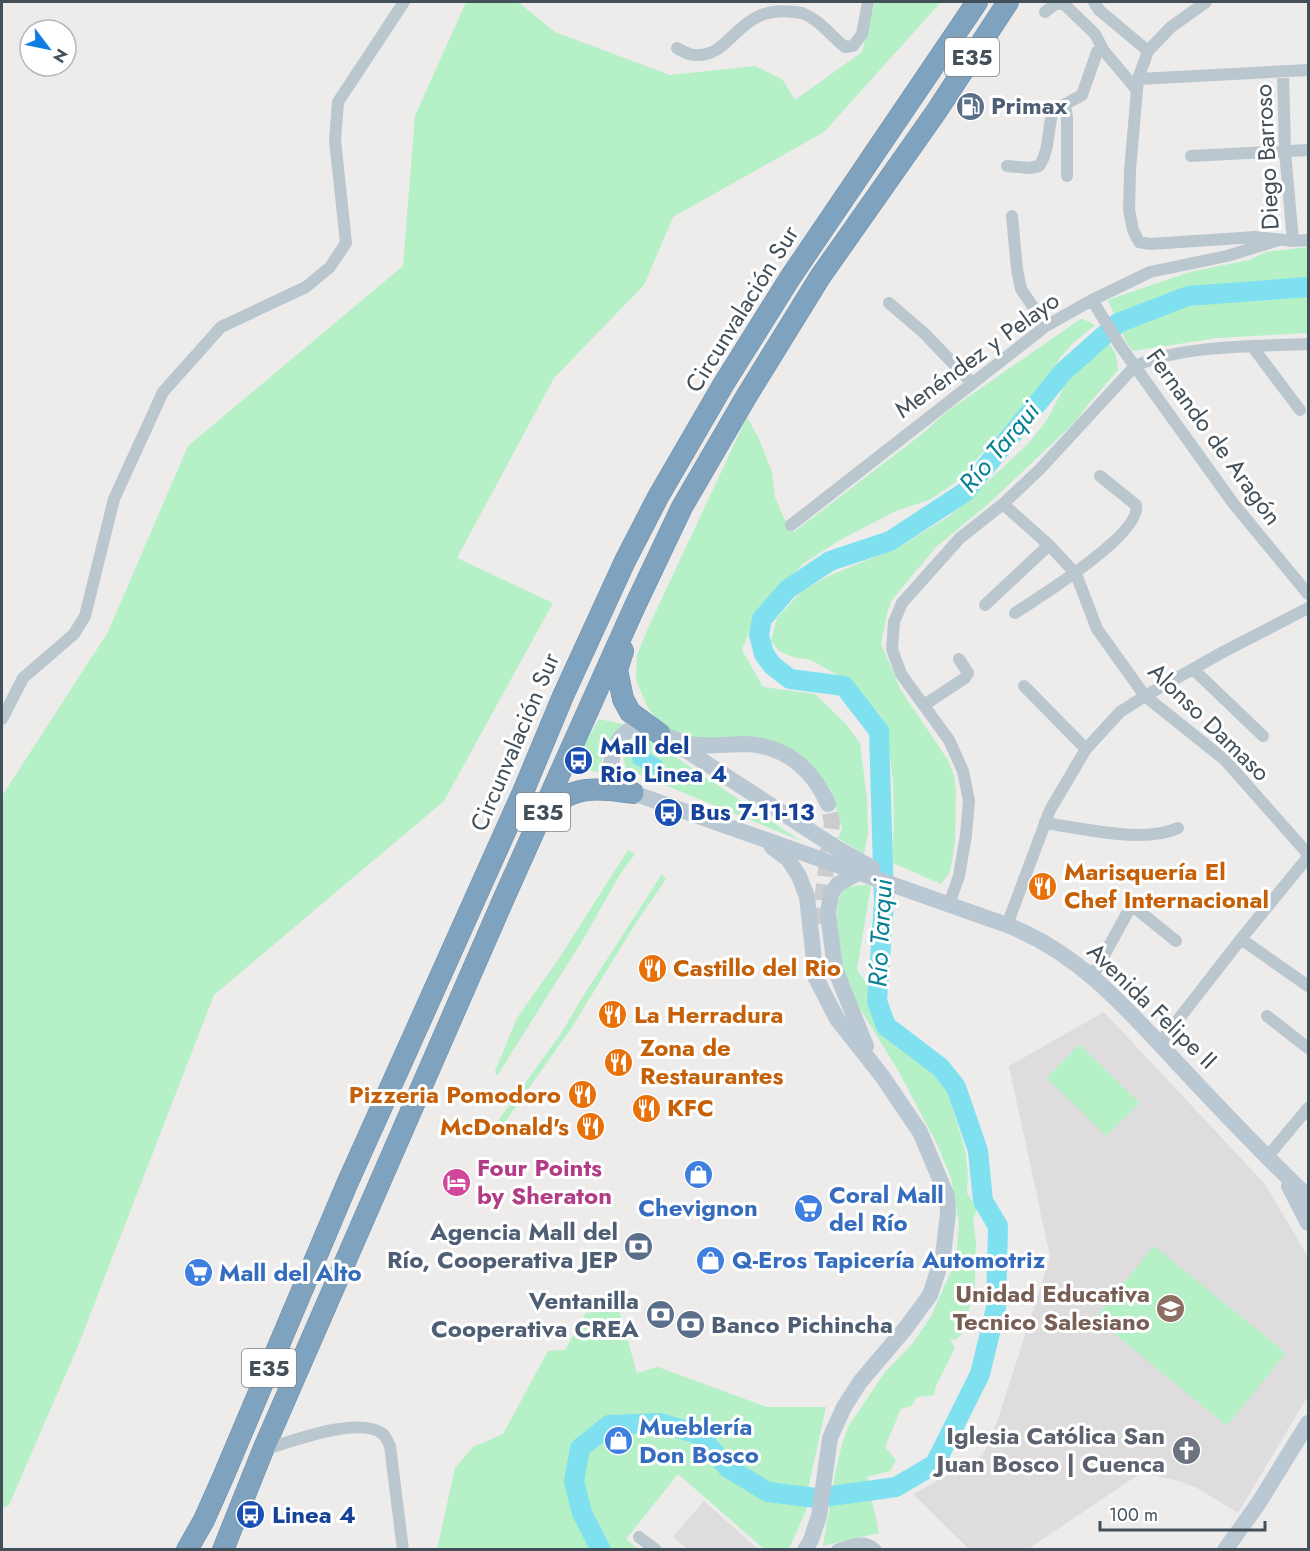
<svg xmlns="http://www.w3.org/2000/svg" width="1310" height="1551" font-family="Jost,sans-serif">
  <rect width="100%" height="100%" fill="#eeebeb"/>
  <!-- education -->
  <path fill="#dfdcdd" d="M1104 1012 1265 1184 1308 1257V1396L1238 1513 1197 1488 1176 1480 1141 1473 1028 1549H969L913 1494 983 1455 997 1422 1050 1257 1009 1066Z
    M704 1501 758 1549H687L673 1537Z"/>
  <!-- green -->
  <path fill="#b5f0c7" d="M466 2H518L555 32 670 75 755 66 782 79 795 100 862 52 875 2H941L824 132 673 217 644 285 554 378 457 558 553 603 444 801 214 995 78 1346 9 1505 2 1508V796L108 632 188 446 403 266 415 116Z
    M1308 247V333L1217 338 1133 351 1127 344 1108 300 1190 272 1249 260 1266 252Z
    M1083 319 1095 325 1072 344 1060 358 1043 386 955 483 929 500 896 511 840 540 804 563 755 615 742 650 763 687 815 694 846 724 860 743 867 799 868 833 864 854 838 838 842 828 831 790 802 757 690 740 662 725 648 708 636 680 637 655 649 626 747 417 759 439 772 472 775 497 784 518 794 532 922 434 948 411 1079 320Z
    M1110 344 1116 355 1118 370 1087 406 1076 421 987 505 936 547 891 601 887 614 881 644 893 671 900 689 948 760 954 776 956 789 955 842 950 872 941 884 893 863 892 853 894 824 893 782 887 729 881 716 855 685 811 660 793 657 779 651 771 641 777 618 802 591 831 575 901 546 948 517 969 499 1028 444 1047 420 1065 385 1082 365 1094 353Z
    M599 719 626 725C610 742 602 748 601 773L572 766Z
    M646 737 801 841 626 769 622 752 628 740Z
    M628 850 635 854 619 876 584 938 497 1076 495 1071 517 1018 558 960Z
    M662 874 666 879 634 926 572 1027 502 1126 495 1125 562 1032 580 1001Z
    M861 885H871L857 970 864 980 884 990 893 1039 924 1065 947 1090 965 1150 968 1174 967 1193 977 1209 973 1220 976 1241 975 1286 963 1333 957 1339 950 1340 955 1348 936 1386 934 1395 917 1397 911 1406 901 1409 885 1447 896 1460 890 1471 867 1477 879 1533 823 1546 836 1469 842 1444 848 1427 885 1372 913 1343 931 1316 956 1261 959 1223 951 1178 937 1144 899 1072 859 1007 842 972 836 927 838 901 844 888Z
    M1079 1044 1140 1103 1106 1136 1047 1078Z
    M1154 1246 1286 1353 1227 1426 1095 1318Z
    M619 1310 637 1373 658 1367 767 1407H826L808 1489 807 1508 789 1549H764L678 1474 626 1539 638 1549H437L455 1468 473 1447 503 1434 548 1351 565 1350 586 1313Z"/>
  <!-- water -->
  <path fill="#7fe1f0" d="M636 746 662 761 663 771 653 775 633 763 631 754Z"/>
  <g fill="none" stroke-linecap="round" stroke-linejoin="round">
    <!-- river -->
    <path stroke="#7fe1f0" stroke-width="20" d="M601 1550 582 1513 574 1481 580 1448 609 1425 660 1423 698 1434 728 1468 768 1492 816 1498 896 1487 935 1464 980 1374 996 1308 998 1226 983 1201 978 1151 956 1087 940 1067 886 1026 877 1001 884 902 879 731 844 686 790 679 773 666 764 654 759 635 762 619 788 589 830 561 890 541 965 492 1063 372 1118 323 1188 296 1308 287"/>
    <!-- secondary-tunnel -->
    <path stroke="#ccccce" stroke-width="16" stroke-dasharray="16 8" stroke-linecap="butt" d="M819 924 832 823 828 804"/>
    <defs>
      <path id="highway" d="M623 651 617 670 623 699 630 712 660 734
        M547 816C565 783 602 788 633 793
        M187 1550 204 1520 224 1475 347 1184 523 792 563 696 625 561 658 497 723 385 790 278 977 2
        M223 1550 263 1450 504 898 634 608 682 507 746 397 820 277 936 112 1008 2"/>
    </defs>
    <!-- highway casing -->
    <use href="#highway" stroke="#6a8ea9" stroke-width="22"/>
    <!-- street -->
    <path stroke="#bbc7cf" stroke-width="12" d="M1094 2 1099 10 1148 51
      M1206 2 1171 27 1148 51 1138 79 1130 170 1129 210 1133 230 1139 242 1150 244 1255 237 1293 241 1308 240
      M1045 12 1055 4H1064L1095 34 1104 51
      M677 48C682 51 689 55 694 55 736 58 735 0 802 13 820 20 830 35 845 47L853 46 862 34 868 2
      M1283 71 1285 152 1293 241
      M1138 79 1308 70
      M1065 104 1067 118V176
      M1191 156 1308 150
      M1007 166 1029 168 1039 166C1050 151 1047 129 1053 111L1082 95 1097 52 1104 51 1136 89
      M1012 216 1017 269 1021 289 1046 326
      M1092 300 1121 347 1233 503 1308 594
      M889 303 924 333 971 382
      M1252 346 1300 410
      M1003 504 1049 545 1076 574 1097 629 1145 696 1225 760 1308 854
      M791 525 1046 326 1092 300 1150 272 1227 256 1279 240
      M985 605 1049 545
      M1015 613C1038 598 1143 533 1136 505L1100 476
      M1193 669 1263 736
      M1024 686 1086 749
      M924 705 965 678 968 673 959 659
      M2 719 23 678 74 634 85 616 114 499 163 392 221 327 306 287 330 267 346 243 335 140 338 102 404 2
      M1045 822 1057 825C1092 830 1145 843 1178 828
      M949 904 959 876 966 835 969 801 963 771 949 740 901 674 892 649 894 622 902 603 960 538 1003 504 1040 469 1135 366C1182 345 1257 346 1308 344
      M1007 925 1050 810 1086 749 1120 712 1145 696 1223 652 1308 608
      M1241 939 1308 986
      M1092 977 1130 908 1134 907 1176 941
      M1267 1016 1308 1048
      M1160 1043 1241 939 1308 857
      M1268 1156 1308 1108
      M263 1450C290 1442 359 1415 383 1434 386 1437 388 1442 390 1446L403 1550
      M639 1537 656 1550
      M837 1550C851 1545 865 1538 876 1550"/>
    <!-- secondary -->
    <path stroke="#bac8d4" stroke-width="16" d="M678 745 835 847 872 868
      M828 804C813 769 784 745 745 744 725 744 705 748 685 743 669 739 650 725 633 729 617 733 607 760 614 774 618 784 625 788 633 793L1007 925C1080 953 1129 1011 1181 1067 1223 1112 1265 1156 1308 1197
      M772 847 788 859 799 876 807 897 816 978 837 1019 882 1076 920 1132 947 1196 948 1213 943 1256 930 1295 905 1329 860 1382 844 1407 830 1438 819 1516 811 1540 805 1550
      M860 872 838 884 831 894 828 913 835 969 866 1046
      M1289 1186 1308 1223
      M1225 1550 1258 1504 1308 1423"/>
    <!-- highway -->
    <use href="#highway" stroke="#7fa3be" stroke-width="21"/>
  </g>
  <!-- icons -->
  <defs>
    <symbol id="fuel-disc" viewBox="-11 -11 22 22"><circle r="9.5" fill="#5c6f8a" stroke="#fff"/><path d="M-5.5-6h7V0h2V4h1.3V-2.5L3-4.5l.8-.8L6-3V5H2.5V1h-1V6h-7ZM-4.2-4.7v3.2H.2V-4.7Z" fill="#fff"/></symbol>
    <symbol id="bus-disc" viewBox="-11 -11 22 22"><circle r="9.5" fill="#1a4fb4" stroke="#fff"/><path d="M-5-6H5V4H4V6H2V4H-2V6H-4V4H-5ZM-3.5-4V0h7V-4ZM-3.5 1.2v1.5H-2V1.2ZM2 1.2v1.5H3.5V1.2Z" fill="#fff"/></symbol>
    <symbol id="restaurant-disc" viewBox="-11 -11 22 22"><circle r="9.5" fill="#e8710a" stroke="#fff"/><path d="M-5-6h1v4h1v-4h1v4h1v-4h1v5L-1.5 .5V6h-2V.5L-5-1ZM5-6V6H3V1.5H1.5Q1.5-4 5-6Z" fill="#fff"/></symbol>
    <symbol id="shop-disc" viewBox="-11 -11 22 22"><circle r="9.5" fill="#3f7fe0" stroke="#fff"/><path d="M-5-2.5h2.3a2.7 3.5 0 0 1 5.4 0H5L5.5 6h-11ZM-1.5-2.5h3a1.5 2.3 0 0 0-3 0Z" fill="#fff"/></symbol>
    <symbol id="hotel-disc" viewBox="-11 -11 22 22"><circle r="9.5" fill="#d1479c" stroke="#fff"/><path d="M-6-4.5h1.5V1H6V5H4.5V3h-9V5H-6ZM-4 0a1.8 1.8 0 1 1 3.6 0ZM.5 0V-2.5h3Q6-2.5 6 0Z" fill="#fff"/></symbol>
    <symbol id="supermarket-disc" viewBox="-11 -11 22 22"><circle r="9.5" fill="#3f7fe0" stroke="#fff"/><path d="M-6-5.5h2.5l.6 2H6L4.5 2H-2.5L-4.4-4H-6ZM-1.5 3.2a1.3 1.3 0 1 0 .1 0ZM3 3.2a1.3 1.3 0 1 0 .1 0Z" fill="#fff"/></symbol>
    <symbol id="bank-disc" viewBox="-11 -11 22 22"><circle r="9.5" fill="#5c6f8a" stroke="#fff"/><path d="M-6-4H6V4H-6ZM0-2.3a2.3 2.3 0 1 0 0 4.6a2.3 2.3 0 1 0 0-4.6Z" fill="#fff"/></symbol>
    <symbol id="school-disc" viewBox="-11 -11 22 22"><circle r="9.5" fill="#8d6e63" stroke="#fff"/><path d="M0-5L7-2L0 1L-7-2ZM-4 1L0 2.5L4 1V4Q0 6-4 4Z" fill="#fff"/></symbol>
    <symbol id="church-disc" viewBox="-11 -11 22 22"><circle r="9.5" fill="#6b7280" stroke="#fff"/><path d="M-1.2-6h2.4v3.5h3.3v2.4h-3.3V6h-2.4V-.1h-3.3v-2.4h3.3Z" fill="#fff"/></symbol>
  </defs>
  <g fill-rule="evenodd">
    <use href="#fuel-disc" x="954" y="90" width="33" height="33"/>
    <use href="#bus-disc" x="562" y="744" width="33" height="33"/>
    <use href="#bus-disc" x="652" y="796" width="33" height="33"/>
    <use href="#restaurant-disc" x="1026" y="870" width="33" height="33"/>
    <use href="#restaurant-disc" x="636" y="952" width="33" height="33"/>
    <use href="#restaurant-disc" x="596" y="998" width="33" height="33"/>
    <use href="#restaurant-disc" x="602" y="1046" width="33" height="33"/>
    <use href="#restaurant-disc" x="566" y="1078" width="33" height="33"/>
    <use href="#restaurant-disc" x="630" y="1092" width="33" height="33"/>
    <use href="#restaurant-disc" x="574" y="1110" width="33" height="33"/>
    <use href="#shop-disc" x="682" y="1158" width="33" height="33"/>
    <use href="#hotel-disc" x="440" y="1166" width="33" height="33"/>
    <use href="#supermarket-disc" x="792" y="1192" width="33" height="33"/>
    <use href="#bank-disc" x="622" y="1230" width="33" height="33"/>
    <use href="#shop-disc" x="694" y="1244" width="33" height="33"/>
    <use href="#supermarket-disc" x="182" y="1256" width="33" height="33"/>
    <use href="#school-disc" x="1154" y="1292" width="33" height="33"/>
    <use href="#bank-disc" x="644" y="1298" width="33" height="33"/>
    <use href="#bank-disc" x="674" y="1308" width="33" height="33"/>
    <use href="#shop-disc" x="602" y="1424" width="33" height="33"/>
    <use href="#church-disc" x="1170" y="1434" width="33" height="33"/>
    <use href="#bus-disc" x="234" y="1498" width="33" height="33"/>
  </g>
  <g text-anchor="middle" stroke-width="6" stroke-linejoin="round" paint-order="stroke">
    <!-- shield labels -->
    <g fill="#fff" stroke="#7b848b" stroke-width="1.5">
      <rect x="945" y="38" width="54" height="38" rx="4.5"/>
      <rect x="516" y="793" width="54" height="38" rx="4.5"/>
      <rect x="242" y="1349" width="54" height="38" rx="4.5"/>
    </g>
    <g font-size="22" font-weight="bold" fill="#435059">
      <text x="972" y="65">E35</text>
      <text x="543" y="820">E35</text>
      <text x="269" y="1376">E35</text>
    </g>
    <!-- service labels -->
    <g font-size="24" font-weight="bold" fill="#4e5e75" stroke="#fff" text-anchor="start">
      <text x="991" y="114">Primax</text>
      <text x="618" y="1240" text-anchor="end">Agencia Mall del<tspan x="618" dy="28">Río, Cooperativa JEP</tspan></text>
      <text x="639" y="1309" text-anchor="end">Ventanilla<tspan x="639" dy="28">Cooperativa CREA</tspan></text>
      <text x="711" y="1333">Banco Pichincha</text>
    </g>
    <!-- street labels -->
    <g font-size="24" fill="#435059" stroke="#fff">
      <text transform="translate(1267 157) rotate(-93)" y="8">Diego Barroso</text>
      <text transform="translate(742 309) rotate(-58)" y="8">Circunvalación Sur</text>
      <text transform="translate(977 355) rotate(-36)" y="8">Menéndez y Pelayo</text>
      <text transform="translate(1214 437) rotate(54)" y="8">Fernando de Aragón</text>
      <text transform="translate(1209 722) rotate(44)" y="8">Alonso Damaso</text>
      <text transform="translate(515 742) rotate(-67)" y="8">Circunvalación Sur</text>
      <text transform="translate(1152 1006) rotate(44)" y="8">Avenida Felipe II</text>
    </g>
    <!-- transit labels -->
    <g font-size="24" font-weight="bold" fill="#164399" stroke="#fff" text-anchor="start">
      <text x="600" y="754">Mall del<tspan x="600" dy="28">Rio Linea 4</tspan></text>
      <text x="690" y="820">Bus 7-11-13</text>
      <text x="272" y="1523">Linea 4</text>
    </g>
    <!-- food labels -->
    <g font-size="24" font-weight="bold" fill="#c56008" stroke="#fff" text-anchor="start">
      <text x="1064" y="880">Marisquería El<tspan x="1064" dy="28">Chef Internacional</tspan></text>
      <text x="673" y="976">Castillo del Rio</text>
      <text x="634" y="1023">La Herradura</text>
      <text x="640" y="1056">Zona de<tspan x="640" dy="28">Restaurantes</tspan></text>
      <text x="561" y="1103" text-anchor="end">Pizzeria Pomodoro</text>
      <text x="667" y="1116">KFC</text>
      <text x="569" y="1135" text-anchor="end">McDonald's</text>
    </g>
    <!-- hotel labels -->
    <g font-size="24" font-weight="bold" fill="#b23c85" stroke="#fff" text-anchor="start">
      <text x="477" y="1176">Four Points<tspan x="477" dy="28">by Sheraton</tspan></text>
    </g>
    <!-- shop labels -->
    <g font-size="24" font-weight="bold" fill="#366cbe" stroke="#fff" text-anchor="start">
      <text x="829" y="1203">Coral Mall<tspan x="829" dy="28">del Río</tspan></text>
      <text x="698" y="1216" text-anchor="middle">Chevignon</text>
      <text x="732" y="1268">Q-Eros Tapicería Automotriz</text>
      <text x="219" y="1281">Mall del Alto</text>
      <text x="639" y="1435">Mueblería<tspan x="639" dy="28">Don Bosco</tspan></text>
    </g>
    <!-- education labels -->
    <g font-size="24" font-weight="bold" fill="#785e54" stroke="#fff" text-anchor="end">
      <text x="1150" y="1302">Unidad Educativa<tspan x="1150" dy="28">Tecnico Salesiano</tspan></text>
    </g>
    <!-- worship labels -->
    <g font-size="24" font-weight="bold" fill="#5b616d" stroke="#fff" text-anchor="end">
      <text x="1165" y="1444">Iglesia Católica San<tspan x="1165" dy="28">Juan Bosco | Cuenca</tspan></text>
    </g>
    <!-- water labels -->
    <g font-size="26" font-style="italic" fill="#078193" stroke="#fff">
      <text transform="translate(999 447) rotate(-50)" y="9">Río Tarqui</text>
      <text transform="translate(880 933) rotate(-87)" y="9">Río Tarqui</text>
    </g>
  </g>
  <!-- border -->
  <rect width="1310" height="1551" fill="none" stroke="#435059" stroke-width="6"/>
  <!-- north arrow -->
  <g transform="translate(48 48) rotate(122)"><circle r="28" fill="#ffffff" stroke="#b4b9bd" stroke-width="1.5"/>
  <path d="M0-4.5L10 22L0 15L-10 22Z" fill="#0f7de3"/>
  <text y="-9" font-size="16" font-weight="bold" text-anchor="middle" fill="#435059">N</text>
  </g>
  <!-- scale -->
  <path d="M1100 1521v9h165v-9" fill="none" stroke="#435059" stroke-width="3"/>
  <text x="1109" y="1521" font-size="18" fill="#435059" stroke="#ffffff" stroke-width="4.5" paint-order="stroke">100 m</text>
</svg>
